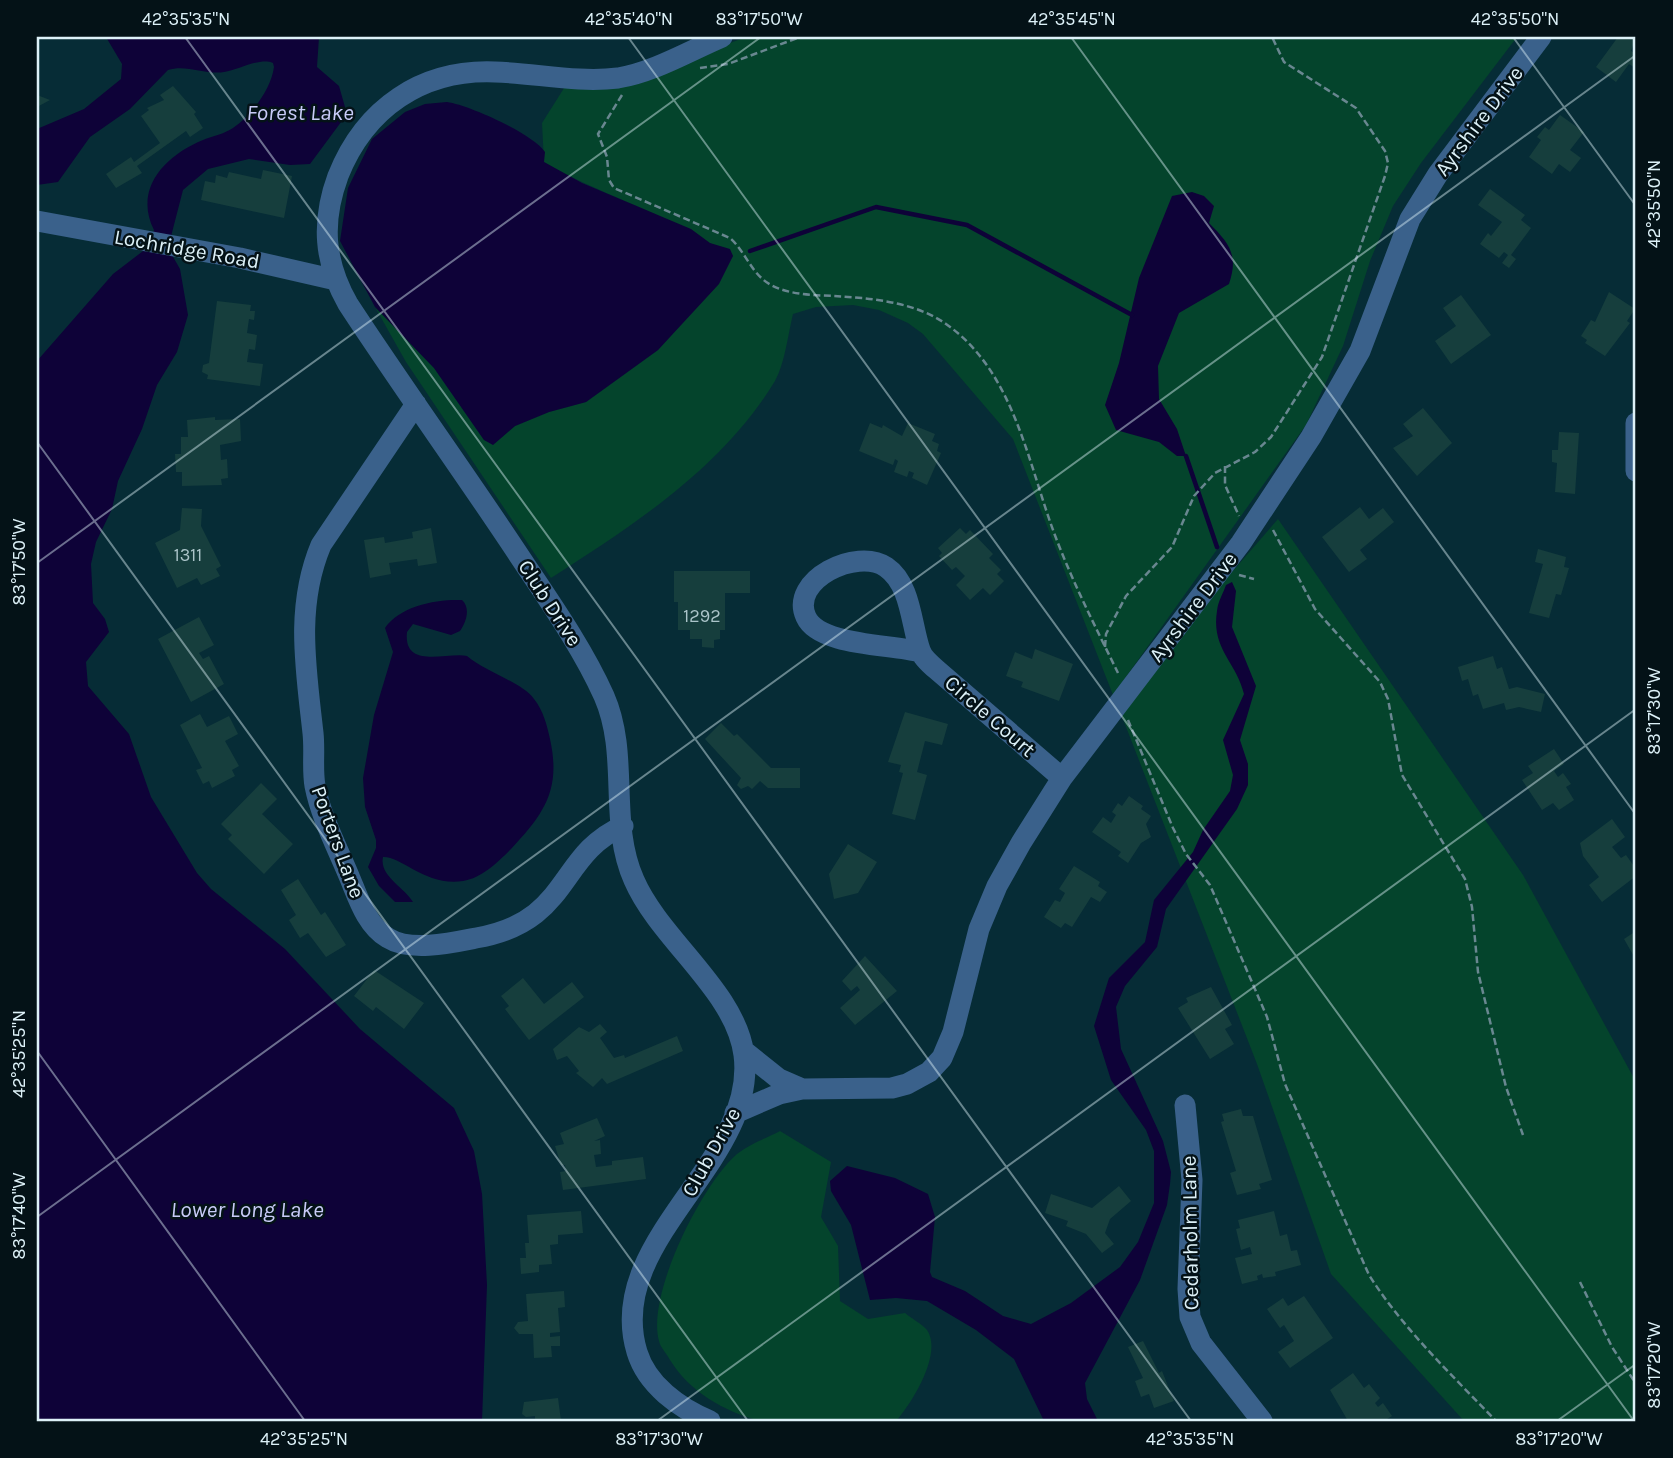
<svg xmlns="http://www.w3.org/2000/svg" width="1673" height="1458" font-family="Karla,sans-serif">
  <rect width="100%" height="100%" fill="#062c36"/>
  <!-- green -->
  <path fill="#04442c" d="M746 37H1517L1421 163 1393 206 1370 261 1343 346 1306 425 1113 695 1013 439 923 334 908 323 879 310 853 305 816 307 793 314C788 334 785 363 775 381 723 467 634 525 551 578L406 362 375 307 434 368 484 440 495 443 515 426 549 412 586 402 658 350 693 310 733 256C724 245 717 248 706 241 655 209 596 193 544 162L542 123 566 85 722 46Z
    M1278 519 1523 875 1636 1082V1421H1464L1331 1274 1257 1064 1121 714 1226 579Z
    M780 1131 831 1162 821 1217 838 1246 840 1301 868 1319 905 1313C911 1318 922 1324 927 1330 943 1353 912 1403 896 1421H760C723 1411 690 1392 670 1360 667 1354 660 1347 659 1341 646 1295 702 1184 737 1154 749 1144 767 1138 780 1131Z"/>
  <!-- water -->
  <path fill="#0e0238" d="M106 37H319L317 67 339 86 347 114 310 164 290 165 249 159 208 169 183 190 168 248 180 269 188 315 177 352 157 385 142 429 118 481 112 509 96 542 91 564 93 603 105 619 109 632 86 662 88 686 129 734 151 797 197 873 211 889 285 949 360 1029 454 1108 474 1151 482 1194 487 1285 482 1421H37V361L113 274 147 248 154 230C133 188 166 155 203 140 213 136 224 134 233 128 252 115 271 89 274 67L273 63C260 57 239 70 224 72 206 75 186 64 168 70L130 109 90 137 58 182 37 185V129L84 109 121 79 122 64Z
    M447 102C469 105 533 134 545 152L544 162 582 183 691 229 710 243 730 249 733 256 719 284 658 350 586 402 549 412 515 426 493 445 484 440 434 368 375 307 340 241 348 188 372 139 405 112 425 104Z
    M1192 192 1204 196 1214 206 1209 223C1229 243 1239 255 1229 284L1179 313 1158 366 1159 399 1177 429 1186 456H1177L1159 442 1116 430 1105 405 1119 363 1139 278 1172 196Z
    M1232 582 1236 591 1232 627 1256 686 1240 740 1248 764V785L1237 809 1166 909 1157 947 1125 986 1116 1007 1121 1049 1163 1141 1171 1172 1170 1184 1167 1205 1140 1280 1085 1383 1087 1399 1098 1421H1044L1014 1359 976 1330 927 1301 896 1298 870 1300 851 1225 831 1191 830 1181 847 1166 895 1178 928 1194 935 1217 930 1272 932 1277 965 1291 1003 1316 1031 1324 1071 1303 1120 1267 1138 1242 1154 1203V1151L1146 1130 1111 1080 1094 1026 1109 978 1145 942 1154 900 1193 852 1203 830 1230 791 1233 775 1223 740 1244 694C1236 661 1211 649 1217 611 1218 601 1223 594 1226 585Z
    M462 600C471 608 466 623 460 631L451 635 413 624 407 632C403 670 447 652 467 656 486 672 523 683 534 699 543 710 547 725 550 739 561 789 545 813 511 849 498 862 482 878 463 881 427 887 401 856 383 857 379 876 404 887 413 902H395L379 886 368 867 376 848V840L365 807 363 778 374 715 393 652 385 628C400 606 436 599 462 600Z"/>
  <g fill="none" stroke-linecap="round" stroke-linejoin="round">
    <!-- stream -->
    <path stroke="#0e0238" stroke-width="4.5" d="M750 251 876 207 967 225 1132 315
      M1186 456 1217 547"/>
  </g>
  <!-- building -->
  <path fill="#163e3d" d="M1618 37H1636L1631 51 1636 54V66L1635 68 1629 64 1616 82 1596 67Z
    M173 86 196 112 194 114 203 128 190 137 186 131 137 166 142 173 116 188 106 174 131 157 134 162 160 143 141 116 149 110 147 108 164 100 160 95Z
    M37 95 50 100 37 107Z
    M1560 115 1584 132 1570 150 1581 158 1570 172 1559 164 1552 174 1529 157 1541 140 1537 137 1545 127 1549 130Z
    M263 170 292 176 284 218 201 200 205 181 215 183 216 175 227 178 229 172 261 179Z
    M1490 189 1525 215 1521 220 1531 228 1511 255 1516 259 1509 268 1502 263 1508 255 1504 252 1499 258 1480 244 1488 233 1491 236 1502 222 1478 205Z
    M1609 292 1635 309 1627 321 1630 323 1605 356 1585 343 1587 340 1581 336 1591 320 1595 322Z
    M1461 295 1491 335 1451 364 1435 341 1456 326 1443 308Z
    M217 301 251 305 250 311H255L254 320 249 319 247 333 257 335 255 350 249 349 247 362 263 364 260 386 207 379 208 375 202 372 203 365 209 363Z
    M1423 408 1452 443 1417 476 1393 448 1413 436 1403 424Z
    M215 417V420L240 419 241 441 220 445 221 460 227 459 228 478 221 479 222 485 182 486V472H176L175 454H181V437H188L187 420Z
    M870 423 882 428 883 425 902 436 908 423 935 434 932 441 939 444 937 451 941 453 927 485 912 478 914 473 909 471 907 477 894 472 898 461 895 459 893 465 859 451Z
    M1559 432 1579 433 1575 494 1555 492 1557 463 1552 462V450H1558Z
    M1360 507 1369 519 1383 508 1394 522 1360 550 1367 559 1349 572 1322 537Z
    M182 508 202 509 201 526 221 566 216 569 220 576 201 585 197 578 177 588 155 543 180 530Z
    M431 528 437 563 418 566 417 559 389 563 391 574 370 578 364 540 384 537 385 543 413 538 412 532Z
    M960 528 966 534 970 530 993 554 989 558 1001 570 997 574 1004 581 990 595 983 588 970 600 956 585 965 576 956 567 952 570 939 556 942 553 938 548Z
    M1538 549 1566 557 1564 567 1569 568 1561 595 1556 594 1549 618 1529 613 1543 564 1535 562Z
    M674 571H750V593H725V630H720V639L714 640V648L702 647V639H690V630H678V602H674Z
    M199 617 214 645 199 653 203 659 209 656 224 684 191 702 158 639Z
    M1035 649 1073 664 1059 701 1021 687 1023 682 1006 676 1015 652 1032 659Z
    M1493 656 1497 669 1502 667 1509 689 1517 687 1545 694 1541 712 1519 707 1506 710 1504 703 1483 709 1478 694 1473 696 1468 679 1462 681 1458 667Z
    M905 712 948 724 942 745 925 741 917 772 927 775 915 820 892 814 903 773 899 772 901 765 888 762Z
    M200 714 207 727 229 716 238 734 225 741 239 766 232 770 235 776 212 788 209 781 203 784 196 770 202 768 180 725Z
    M721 723 734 736 737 734 771 768H800V788H768L760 781 752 789 748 786 741 789 737 785 741 778 705 739Z
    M1554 749 1564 764 1554 771 1558 777 1563 773 1571 784 1566 787 1574 800 1559 810 1553 803 1542 810 1522 780 1533 773 1528 766Z
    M261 783 277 799 262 814 293 844 264 874 228 839 232 835 221 824Z
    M1129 796 1143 806 1141 809 1151 816 1146 824 1151 837 1141 843 1128 863 1118 856 1121 852 1092 832 1103 817 1111 823 1116 815 1112 812 1118 803 1122 806Z
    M1612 819 1625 837 1612 847 1621 858 1626 855 1636 869V876L1602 902 1589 885 1599 877 1583 856 1580 843Z
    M848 844 877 862 858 893 834 899 829 874Z
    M1074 866 1100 882 1098 886 1107 892 1100 902 1091 897 1072 927 1065 923 1061 928 1044 917 1055 900 1060 902 1065 893 1059 889Z
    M298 879 321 915 325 912 346 945 326 957 308 933 300 938 289 920 296 915 281 890Z
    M1636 931V960L1624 939Z
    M865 956 897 991 855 1025 840 1008 860 990 857 986 851 991 842 981Z
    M374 970 424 1003 404 1029 376 1007 373 1011 354 996Z
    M523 978 544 1004 572 982 584 997 529 1040 505 1009 509 1006 501 996Z
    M1211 987 1232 1025 1225 1029 1234 1044 1210 1059 1178 1008 1188 1002 1186 998Z
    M600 1024 607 1032 600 1038 614 1058 624 1055 625 1058 677 1036 683 1051 607 1084 602 1078 593 1087 576 1073 579 1071 567 1056 557 1060 553 1049 579 1027 589 1032Z
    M1241 1109 1243 1116H1253L1272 1180 1259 1184 1261 1189 1237 1195 1230 1173 1236 1171 1221 1122 1224 1121 1222 1114Z
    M597 1118 605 1136 594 1141 600 1140 601 1154 594 1155 596 1167 612 1165V1161L643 1157 646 1179 563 1190 560 1172 566 1171 565 1165H561L555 1146 564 1144 560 1133Z
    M1119 1186 1131 1201 1110 1219 1105 1233 1114 1244 1102 1253 1086 1234 1066 1226 1068 1221 1045 1213 1051 1194 1092 1208Z
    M581 1211 583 1233 558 1235V1244L550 1245 552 1264 539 1265V1272L521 1274 520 1258H526L525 1243H529L527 1215Z
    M1274 1211 1280 1236 1287 1234 1291 1251 1297 1250 1301 1265 1275 1272 1276 1276 1263 1278 1262 1274 1257 1276 1258 1280 1242 1284 1235 1258 1252 1254 1250 1247 1241 1250 1236 1229 1240 1228 1238 1220Z
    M564 1291 565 1307 558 1308 560 1332 550 1333V1337L560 1336V1346H551L552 1357 534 1358 533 1334H519L514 1328 518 1322 528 1321 526 1294Z
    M1304 1296 1333 1338 1290 1368 1278 1352 1294 1341 1284 1325 1280 1328 1267 1309 1283 1298 1288 1306Z
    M1143 1341 1159 1373 1162 1371 1174 1401 1154 1408 1149 1394 1141 1397 1135 1381 1143 1378 1128 1347Z
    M1353 1373 1364 1388 1369 1384 1380 1398 1375 1403 1378 1407 1383 1403 1392 1416 1384 1421H1348L1330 1390Z
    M558 1398 561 1421H535V1416L526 1417 522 1414 524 1402Z"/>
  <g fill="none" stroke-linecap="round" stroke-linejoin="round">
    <!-- path -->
    <path stroke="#698790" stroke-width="2.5" stroke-dasharray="7 3.5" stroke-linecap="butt" d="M700 68 728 64 800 37
      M622 95 598 134 607 157 609 180 614 188 730 238C746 252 751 274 771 285 790 295 813 295 834 296 871 298 915 302 946 324 1015 372 1028 465 1056 538 1074 585 1096 628 1118 673
      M1225 466V485L1239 516
      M1273 530 1315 609 1380 682 1388 699 1402 775 1465 879 1472 907 1478 972 1506 1087 1523 1135
      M1239 575 1254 579
      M1105 647 1106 634 1126 596 1172 547 1194 496 1215 473 1255 452 1271 437 1322 357 1385 176 1388 163 1385 151 1356 108 1284 62 1272 37
      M1128 720 1173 828 1186 854 1210 885 1267 1017 1285 1084 1369 1275C1404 1330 1452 1375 1496 1421
      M1580 1282 1612 1347 1636 1384"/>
    <!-- minor -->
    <path stroke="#3a618b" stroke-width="21" d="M37 221 240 258 336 280
      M416 404 321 545C295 607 306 669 313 733 315 751 312 769 315 786 321 817 337 847 349 876 358 897 366 925 388 938 410 952 451 943 476 938 571 922 557 855 623 826
      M1636 423V471
      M920 652C891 644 819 646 806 617 789 580 857 547 886 567 911 584 911 624 920 650 922 657 931 665 937 670L1062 778
      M744 1051 779 1079 802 1089
      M1185 1105 1192 1180 1188 1289 1190 1317 1201 1343 1262 1421
      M735 1113 779 1094 802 1089 892 1088 907 1084 929 1072 942 1058 953 1032 979 929 997 886 1021 843 1062 778 1241 543 1311 437 1360 351 1410 219 1438 174 1541 37
      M710 1421C679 1408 647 1385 637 1352 603 1240 758 1162 744 1055 736 991 660 940 634 880 608 822 630 755 604 696 581 645 547 598 516 551 461 468 403 388 348 304 324 262 321 222 338 176 365 108 422 69 495 72 535 73 577 83 618 78 654 72 689 51 722 37"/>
  </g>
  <!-- ticks -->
  <path fill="none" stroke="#ddf1f8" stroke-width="2" stroke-opacity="0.45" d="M185 37 1191 1421M628 37 1634 1421M1071 37 1636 815M1513 37 1636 206M37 442 748 1421M37 563 761 37M37 1051 305 1421M37 1217 1636 55M657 1421 1636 709M1557 1421 1636 1364"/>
  <g text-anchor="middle" stroke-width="5" stroke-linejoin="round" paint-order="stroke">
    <!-- number labels -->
    <g font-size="18" fill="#abc4c9">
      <text x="188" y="561">1311</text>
      <text x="702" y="622">1292</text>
    </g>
    <!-- street labels -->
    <g font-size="21" fill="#ddf1f8" stroke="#041217">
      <text transform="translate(1479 121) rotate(-53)" y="7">Ayrshire Drive</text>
      <text transform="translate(187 249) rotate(10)" y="7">Lochridge Road</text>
      <text transform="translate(550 603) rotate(57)" y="7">Club Drive</text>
      <text transform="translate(1193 607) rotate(-53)" y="7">Ayrshire Drive</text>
      <text transform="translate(990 716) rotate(41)" y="7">Circle Court</text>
      <text transform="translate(338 842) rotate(70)" y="7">Porters Lane</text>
      <text transform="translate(711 1152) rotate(-61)" y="7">Club Drive</text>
      <text transform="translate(1190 1233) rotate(-91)" y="7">Cedarholm Lane</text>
    </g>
    <!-- water labels -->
    <g font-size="23" font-style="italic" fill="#c8cbf7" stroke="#041217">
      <text x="300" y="120">Forest Lake</text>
      <text x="247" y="1217">Lower Long Lake</text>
    </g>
  </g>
  <!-- border -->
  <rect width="1673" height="1458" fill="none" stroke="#041217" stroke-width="77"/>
  <rect x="38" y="38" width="1596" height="1382" fill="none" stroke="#ddf1f8" stroke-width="2.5"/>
  <g font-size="18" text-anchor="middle" fill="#ddf1f8">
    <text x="186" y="25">42°35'35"N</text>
    <text x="629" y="25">42°35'40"N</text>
    <text x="759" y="25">83°17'50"W</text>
    <text x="1072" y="25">42°35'45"N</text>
    <text x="1515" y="25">42°35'50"N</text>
    <text transform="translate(1654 204) rotate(-90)" y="6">42°35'50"N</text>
    <text transform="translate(19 562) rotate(-90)" y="6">83°17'50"W</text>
    <text transform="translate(1654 711) rotate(-90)" y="6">83°17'30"W</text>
    <text transform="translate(19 1054) rotate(-90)" y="6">42°35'25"N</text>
    <text transform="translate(19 1216) rotate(-90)" y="6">83°17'40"W</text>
    <text transform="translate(1654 1365) rotate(-90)" y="6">83°17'20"W</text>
    <text x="304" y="1445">42°35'25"N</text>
    <text x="659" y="1445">83°17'30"W</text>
    <text x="1190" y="1445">42°35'35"N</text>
    <text x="1559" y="1445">83°17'20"W</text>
  </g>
</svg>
